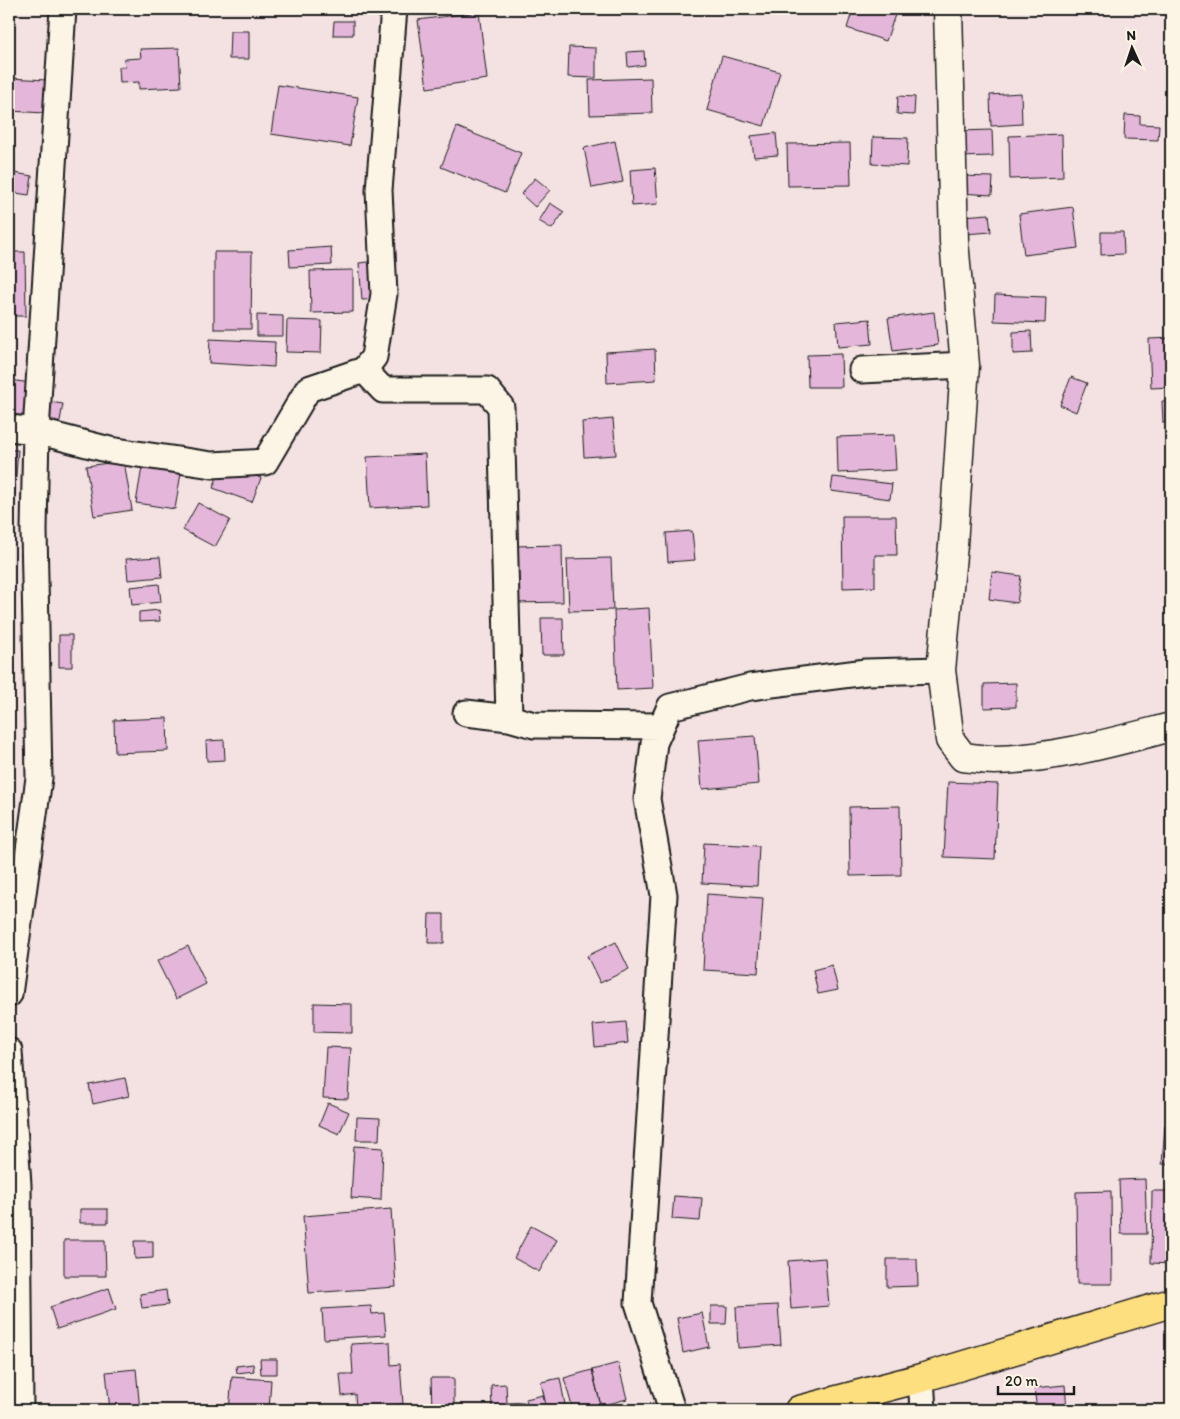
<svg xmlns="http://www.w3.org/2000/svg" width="1180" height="1419" font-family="Itim,sans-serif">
  <rect width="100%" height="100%" fill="#f4e2e2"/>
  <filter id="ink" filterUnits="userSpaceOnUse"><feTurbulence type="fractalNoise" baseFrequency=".02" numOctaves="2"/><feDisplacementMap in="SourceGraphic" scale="10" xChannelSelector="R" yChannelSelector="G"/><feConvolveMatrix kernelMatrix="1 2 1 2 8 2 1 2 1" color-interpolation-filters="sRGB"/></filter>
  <g filter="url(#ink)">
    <!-- building -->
    <path fill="#e3b6da" stroke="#1c1c1c" d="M853 9H897L886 41 847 28Z
      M479 12 487 79 427 88 418 20Z
      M334 21H353V35H333Z
      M230 31H249V59H229Z
      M569 47 596 48V78L568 77Z
      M179 48 181 87 139 89V82L120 83 119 67H125L124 59 141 58 140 49Z
      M644 51 645 65 628 67 627 52Z
      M722 56 780 72 764 126 707 110Z
      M9 78 47 80 45 113 9 111Z
      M651 78 652 113 590 115 589 80Z
      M278 85 358 97 350 146 271 134Z
      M1021 93 1022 124 991 126 990 95Z
      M898 96 915 97 914 115 897 114Z
      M1125 115 1140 116V124L1159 125 1158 140 1124 139Z
      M457 127 521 153 505 193 441 167Z
      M992 130 993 156 959 157 958 131Z
      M776 133 778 155 754 157 751 136Z
      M1062 134 1063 177 1010 179 1009 136Z
      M873 137 908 138 907 166 872 164Z
      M615 141 623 182 592 188 584 148Z
      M850 143 851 185 788 186 787 144Z
      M655 168 658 204 632 206 630 170Z
      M9 172 32 176 29 195 9 192Z
      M961 176 993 177 992 195 960 193Z
      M535 178 550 190 535 207 521 194Z
      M550 203 564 212 552 229 539 221Z
      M1073 207 1078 248 1024 255 1019 214Z
      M989 214 991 232 964 234 962 216Z
      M1101 232H1123L1124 254 1101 255Z
      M331 247 332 265 290 267 289 250Z
      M9 252H25L26 316H9Z
      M214 252H252L251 329H214Z
      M375 261 378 299 362 300 359 263Z
      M353 270V312L311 313 310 271Z
      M995 295 1046 297 1045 323 994 321Z
      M934 312 938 345 893 351 888 318Z
      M257 315 283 316V336H257Z
      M870 319 872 344 838 347 836 322Z
      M287 320 322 321 321 353 286 352Z
      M1031 331 1032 353 1013 354V332Z
      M1171 338V387L1151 388 1149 339Z
      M210 339 275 342 274 367 209 363Z
      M655 349 656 380 607 383 606 352Z
      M841 354 842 387H808L807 355Z
      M1071 377 1087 383 1076 412 1060 405Z
      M9 380 31 383 27 416 9 414Z
      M1162 401H1171V422L1163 423Z
      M50 402 63 404 60 421 47 419Z
      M613 419 616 455 584 457 582 422Z
      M894 435 896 470 838 473 837 437Z
      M9 450H18L14 501 9 500Z
      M425 454 427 505 370 508 367 457Z
      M124 461 132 510 94 516 86 466Z
      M222 464 261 478 252 502 213 488Z
      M142 467 181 473 175 509 136 503Z
      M833 477 892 484 890 499 831 491Z
      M198 503 230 520 215 547 183 530Z
      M842 516H896L897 555H875V587L843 588Z
      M692 531 695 560 668 562 666 533Z
      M562 545 563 602 515 603 513 546Z
      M160 557 162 577 128 580 126 559Z
      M611 558 613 610 569 611 567 559Z
      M992 572 1021 576 1017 603 989 599Z
      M159 584 161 602 132 605 130 587Z
      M649 608 653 688 617 690 614 610Z
      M159 610 160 621 139 622V612Z
      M541 618H563L564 655H542Z
      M59 635H72V667H59Z
      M1016 683V707L984 708V684Z
      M167 718 168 751 115 753 114 720Z
      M755 736 759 784 702 789 698 740Z
      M224 740 225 760 207 761 206 741Z
      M948 782 998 784 995 859 944 857Z
      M900 806 901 875 850 876 849 807Z
      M704 843 759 846 757 886 702 883Z
      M707 894 763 898 758 973 703 970Z
      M429 914H444V943H428Z
      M616 942 629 969 600 983 587 956Z
      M188 946 206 984 176 999 157 961Z
      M832 965 838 990 818 994 813 970Z
      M314 1003 352 1004V1033L314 1032Z
      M626 1022 628 1043 595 1047 593 1025Z
      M326 1047 351 1048 348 1099 323 1098Z
      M125 1078 129 1096 93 1104 89 1085Z
      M328 1103 349 1112 339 1134 319 1125Z
      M357 1117 380 1118 379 1140H356Z
      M1165 1125 1171 1126V1164H1162Z
      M354 1146 383 1148 381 1200 351 1198Z
      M1145 1179 1147 1234H1121L1119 1180Z
      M1111 1191 1112 1284H1077L1076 1192Z
      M1152 1191H1171V1264L1151 1263Z
      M674 1196 702 1198 700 1221 672 1219Z
      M80 1209H108V1223H80Z
      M391 1209 396 1287 309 1293 303 1216Z
      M531 1226 557 1240 539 1272 514 1258Z
      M64 1240H105L106 1276H64Z
      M134 1241H153V1258L135 1259Z
      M825 1258 829 1306 791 1309 788 1261Z
      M887 1259H917L918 1286 887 1287Z
      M109 1288 116 1309 57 1329 50 1307Z
      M166 1290 168 1305 142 1308 140 1294Z
      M778 1305 781 1345 738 1348 736 1307Z
      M371 1306 372 1314 384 1313 386 1335 324 1339 322 1309Z
      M711 1306H727L726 1324H711Z
      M702 1313 709 1347 683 1353 677 1318Z
      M390 1342 391 1365 400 1364 403 1404 394 1405 395 1410H356L355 1394 342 1396 340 1374H353L351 1344Z
      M260 1359H277V1374H261Z
      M618 1363 627 1399 601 1406 592 1370Z
      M253 1364 254 1371 237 1373 236 1366Z
      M136 1369 140 1410H110L106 1372Z
      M592 1370 601 1406 586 1410H573L564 1378Z
      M232 1377 271 1380 269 1410H229Z
      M431 1378H454V1410H432Z
      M560 1378 566 1410H547L541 1382Z
      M506 1384 507 1403 524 1402 525 1410H492L491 1385Z
      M1065 1385 1067 1410H1037L1034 1388Z
      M543 1395 546 1410H529L526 1399Z"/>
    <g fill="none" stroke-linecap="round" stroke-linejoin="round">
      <defs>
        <path id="minor" d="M364 370 383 390H487L501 407 509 718
          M862 370 965 365
          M9 428 36 431 110 450 212 465 265 462 308 389 364 370 374 357 384 294 379 190 394 9
          M466 713 509 718 534 725 661 726
          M9 994 39 778 34 530 36 431 63 9
          M9 1051 18 1185 20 1410
          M921 1378 923 1410
          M672 1410 638 1303 664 895 647 799 654 743 670 707 750 687 866 672 941 670"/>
        <path id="tertiary" d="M948 9 954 241 965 365 953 545 941 670 950 740 963 757C973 758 984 760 994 760 1054 759 1113 742 1171 727"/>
        <path id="primary" d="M799 1410 921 1378 1171 1303"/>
      </defs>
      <!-- minor casing -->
      <use href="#minor" stroke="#1c1c1c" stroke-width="29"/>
      <!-- tertiary casing -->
      <use href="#tertiary" stroke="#1c1c1c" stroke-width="31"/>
      <!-- primary casing -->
      <use href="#primary" stroke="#1c1c1c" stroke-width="31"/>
      <!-- minor -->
      <use href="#minor" stroke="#fcf5e5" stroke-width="25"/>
      <!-- tertiary -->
      <use href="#tertiary" stroke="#fcf5e5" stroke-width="28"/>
      <!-- primary -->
      <use href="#primary" stroke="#fedf80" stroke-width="28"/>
    </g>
  </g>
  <!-- margin -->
  <rect width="1180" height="1419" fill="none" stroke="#fcf5e5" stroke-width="30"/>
  <rect x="15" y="15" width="1150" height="1389" fill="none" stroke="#1c1c1c" stroke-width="2" filter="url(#ink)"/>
  <!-- north arrow -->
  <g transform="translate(1132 48) rotate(357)" stroke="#fcf5e5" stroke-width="4" paint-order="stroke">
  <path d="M0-4L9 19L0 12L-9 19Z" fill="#1c1c1c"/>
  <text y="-8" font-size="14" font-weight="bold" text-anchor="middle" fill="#1c1c1c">N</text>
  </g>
  <!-- scale -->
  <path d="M998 1386v8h76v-8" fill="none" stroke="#1c1c1c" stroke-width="2.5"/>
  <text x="1005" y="1386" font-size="15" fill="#1c1c1c" stroke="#fcf5e5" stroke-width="4" paint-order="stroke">20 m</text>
</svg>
